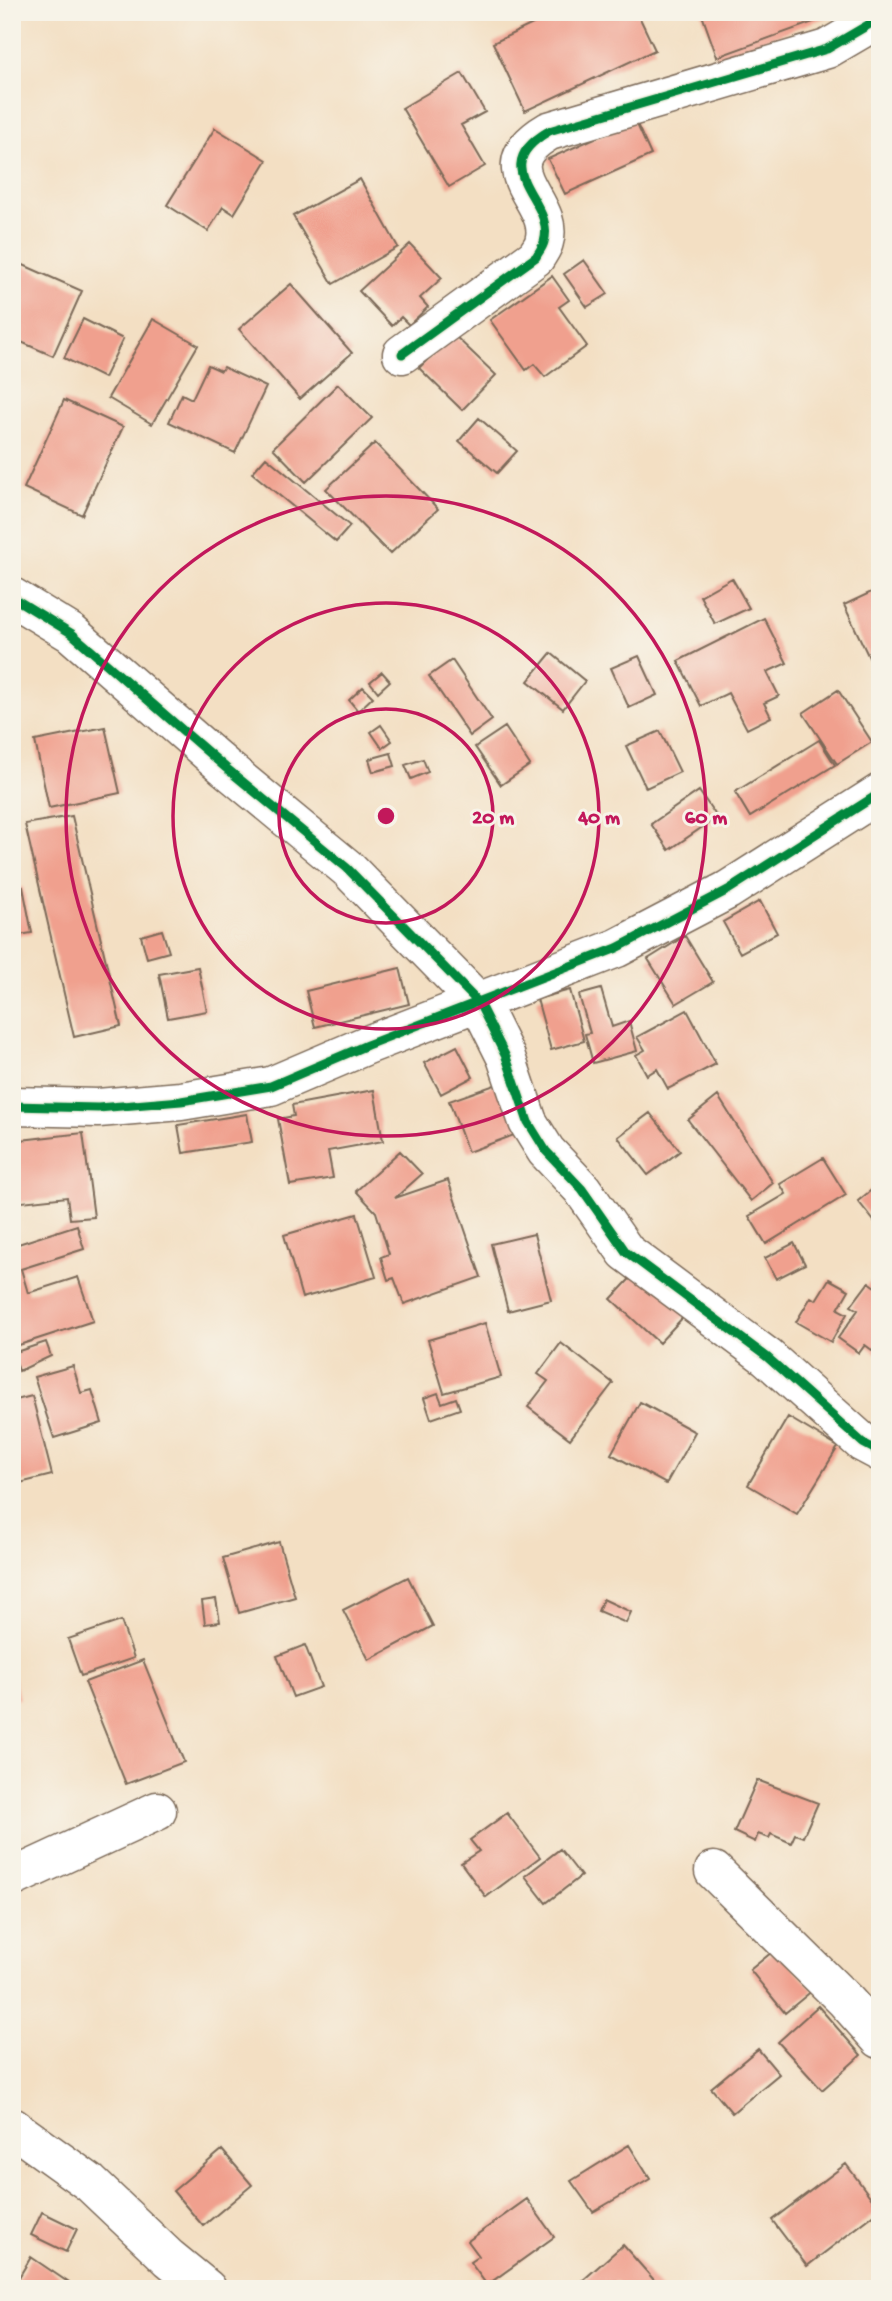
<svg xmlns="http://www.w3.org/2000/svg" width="892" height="2301" font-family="'Gochi Hand',sans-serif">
  <rect width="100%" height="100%" fill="#f7f3e8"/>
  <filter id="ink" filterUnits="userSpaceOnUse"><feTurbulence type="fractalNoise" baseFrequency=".0143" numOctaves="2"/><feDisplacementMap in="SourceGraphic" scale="14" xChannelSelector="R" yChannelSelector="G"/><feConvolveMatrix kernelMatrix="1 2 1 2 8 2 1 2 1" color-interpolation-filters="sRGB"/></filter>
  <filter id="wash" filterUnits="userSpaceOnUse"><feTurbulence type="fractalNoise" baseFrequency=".00686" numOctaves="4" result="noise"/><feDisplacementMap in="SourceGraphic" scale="28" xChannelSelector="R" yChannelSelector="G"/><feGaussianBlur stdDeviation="1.57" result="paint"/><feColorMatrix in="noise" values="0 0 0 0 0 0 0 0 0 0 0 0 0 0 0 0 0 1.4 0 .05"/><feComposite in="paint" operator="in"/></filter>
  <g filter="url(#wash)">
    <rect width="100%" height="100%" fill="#f3dfc3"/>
    <g id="blocks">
      <!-- building -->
      <path fill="#f0a08e" d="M558 12H637L655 50 525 111 493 43Z
        M701 12H838V13L717 57Z
        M462 73 485 112 461 125 485 166 449 187 402 108Z
        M635 120 651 155 565 194 548 159Z
        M215 128 267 160 234 214 223 207 208 231 167 205Z
        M360 179 398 247 333 284 293 216Z
        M410 244 442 278 420 298 428 307 409 325 401 317 392 326 359 291Z
        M12 260 82 291 53 356 12 338Z
        M584 260 608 294 587 307 564 274Z
        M552 276 569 300 559 307 587 346 545 377 534 364 526 370 490 320Z
        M291 284 352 353 300 399 239 329Z
        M83 319 123 339 104 378 64 358Z
        M153 319 198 345 152 424 108 398Z
        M453 334 496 375 462 410 419 368Z
        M208 365 221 371 223 367 266 387 235 453 169 422 182 394 192 399Z
        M338 384 372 418 306 482 273 448Z
        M64 400 123 427 82 515 24 488Z
        M479 418 517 451 497 473 459 441Z
        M375 443 438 509 390 554 326 489Z
        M266 457 350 526 336 542 252 473Z
        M732 578 749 608 715 624 700 596Z
        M880 588V666L874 668 844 605Z
        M764 618 787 663 767 672 779 696 764 703 771 717 747 729 728 693 701 706 678 661Z
        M551 653 585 681 563 709 528 681Z
        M639 656 657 695 629 708 611 668Z
        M452 660 492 720 470 736 429 676Z
        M382 672 390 681 378 692 370 682Z
        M363 687 373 697 358 711 349 700Z
        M838 690 872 742 837 764 803 713Z
        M381 725 392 741 382 748 371 732Z
        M105 727 120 793 49 808 35 741Z
        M505 727 530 765 501 785 475 747Z
        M660 731 680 772 646 788 626 746Z
        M819 740 835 765 750 817 735 792Z
        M391 753 395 766 373 772 369 759Z
        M423 759 428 772 411 779 405 765Z
        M699 791 717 817 669 850 651 824Z
        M72 816 121 1026 74 1037 25 824Z
        M23 887 32 933 12 936V889Z
        M760 901 777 933 740 953 723 922Z
        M162 930 169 952 147 958 141 936Z
        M685 936 713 982 676 1004 648 959Z
        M198 967 207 1011 168 1018 159 974Z
        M400 968 409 1004 315 1027 306 991Z
        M601 989 612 1027 629 1021 637 1051 593 1063 585 1034 590 1033 579 995Z
        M570 990 584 1041 551 1050 537 999Z
        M687 1010 716 1064 668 1089 657 1069 647 1075 636 1055 645 1050 637 1037Z
        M457 1046 473 1077 441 1094 424 1063Z
        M506 1081 525 1131 468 1152 449 1101Z
        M374 1090 383 1141 328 1151 333 1178 290 1185 278 1119 294 1116 292 1105Z
        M718 1096 773 1183 751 1201 688 1120Z
        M650 1113 680 1151 648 1175 618 1137Z
        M247 1114 252 1142 183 1153 178 1125Z
        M83 1133 94 1217 70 1219 67 1197 13 1203 12 1141Z
        M400 1151 422 1174 395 1198 448 1180 481 1277 404 1304 394 1278 388 1280 381 1257 389 1254 376 1212 356 1191Z
        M823 1158 846 1195 766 1244 749 1216 786 1194 780 1184Z
        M880 1183V1224L878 1226 858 1201Z
        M357 1214 376 1277 302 1298 284 1235Z
        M77 1225 84 1249 21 1269 28 1293 78 1277 93 1321 16 1346 12 1336V1246Z
        M534 1234 551 1300 508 1311 491 1244Z
        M794 1243 805 1264 776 1279 765 1258Z
        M639 1269 687 1313 659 1343 611 1299Z
        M829 1279 849 1290 838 1309 847 1314 831 1342 796 1322 811 1297 816 1300Z
        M869 1282 880 1290V1356L865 1345 859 1353 838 1338 858 1310 851 1306Z
        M485 1323 501 1377 444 1393 428 1340Z
        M46 1342 51 1356 19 1371 13 1353Z
        M561 1343 613 1383 570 1439 528 1407 548 1381 538 1374Z
        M73 1366 81 1393 92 1390 102 1423 54 1438 34 1377Z
        M438 1393 442 1403 456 1398 460 1409 431 1419 424 1398Z
        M32 1396 52 1475 12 1485V1401Z
        M640 1402 695 1432 666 1484 611 1454Z
        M788 1417 838 1447 797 1514 748 1485Z
        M279 1542 295 1597 239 1613 223 1558Z
        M408 1577 433 1626 369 1660 343 1610Z
        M216 1599 220 1622 205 1624 202 1601Z
        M603 1599 631 1612 626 1623 598 1611Z
        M121 1621 134 1658 81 1676 68 1639Z
        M305 1645 321 1687 293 1697 277 1656Z
        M143 1660 184 1762 126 1784 85 1682Z
        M12 1668 19 1699 12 1700Z
        M757 1780 818 1803 803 1837 795 1834 791 1843 771 1834 769 1838 758 1834 755 1842 734 1832Z
        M507 1813 540 1857 486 1897 461 1863 479 1851 470 1840Z
        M560 1849 581 1876 546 1903 525 1876Z
        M777 1948 813 1990 785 2013 750 1970Z
        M818 2006 861 2055 822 2090 778 2042Z
        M758 2049 779 2074 732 2113 711 2088Z
        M629 2145 650 2179 593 2212 571 2181Z
        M222 2150 252 2185 203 2226 173 2191Z
        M846 2164 880 2210 807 2266 772 2220Z
        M527 2199 554 2237 487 2285 470 2262 479 2256 468 2241Z
        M42 2212 77 2229 66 2252 31 2235Z
        M623 2245 662 2289H623L616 2281 608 2289H573Z
        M31 2257 78 2289H12Z"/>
    </g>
  </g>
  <g filter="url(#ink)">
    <use href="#blocks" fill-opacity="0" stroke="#7b6958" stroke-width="2"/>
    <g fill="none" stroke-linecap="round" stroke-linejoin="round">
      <defs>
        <path id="minor" d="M402 354 536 257C538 253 543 247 544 242 557 200 482 170 549 131L827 49 880 18
          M12 597 71 633 226 768 347 868 479 1003 506 1057 528 1122 546 1151 582 1189 626 1252 767 1357 863 1443 880 1452
          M12 1106 98 1108 181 1101 271 1086 367 1045 617 948 728 890 880 793
          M714 1871 846 2001 880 2039
          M12 1878 157 1811
          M12 2127 90 2183 169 2258 207 2289"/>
      </defs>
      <!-- minor casing -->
      <use href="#minor" stroke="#7b6958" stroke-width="41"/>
      <!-- minor -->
      <use href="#minor" stroke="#fff" stroke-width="38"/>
      <defs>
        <path id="cycleway" d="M402 354 536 257C538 253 543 247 544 242 557 200 482 170 549 131L827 49 880 18
          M12 597 71 633 226 768 347 868 479 1003 506 1057 528 1122 546 1151 582 1189 626 1252 767 1357 863 1443 880 1452
          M12 1106 98 1108 181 1101 271 1086 367 1045 617 948 728 890 880 793"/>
      </defs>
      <!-- cycleway casing -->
      <use href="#cycleway" stroke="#f7f3e8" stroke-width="13"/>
      <!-- cycleway -->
      <use href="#cycleway" stroke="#00873e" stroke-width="9"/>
    </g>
  </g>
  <!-- distance rings -->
  <g fill="none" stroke="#c2185b" stroke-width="3.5">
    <circle cx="386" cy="816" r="107"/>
    <circle cx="386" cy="816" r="213"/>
    <circle cx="386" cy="816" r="320"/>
  </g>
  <circle cx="386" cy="816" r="10" fill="#c2185b" stroke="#f7f3e8" stroke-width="3.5"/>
  <g font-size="21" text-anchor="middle" font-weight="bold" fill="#c2185b" stroke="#f7f3e8" stroke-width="6" stroke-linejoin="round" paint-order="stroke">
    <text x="493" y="823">20 m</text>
    <text x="599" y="823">40 m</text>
    <text x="706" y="823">60 m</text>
  </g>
  <!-- margin -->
  <rect width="892" height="2301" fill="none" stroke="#f7f3e8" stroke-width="42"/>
</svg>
